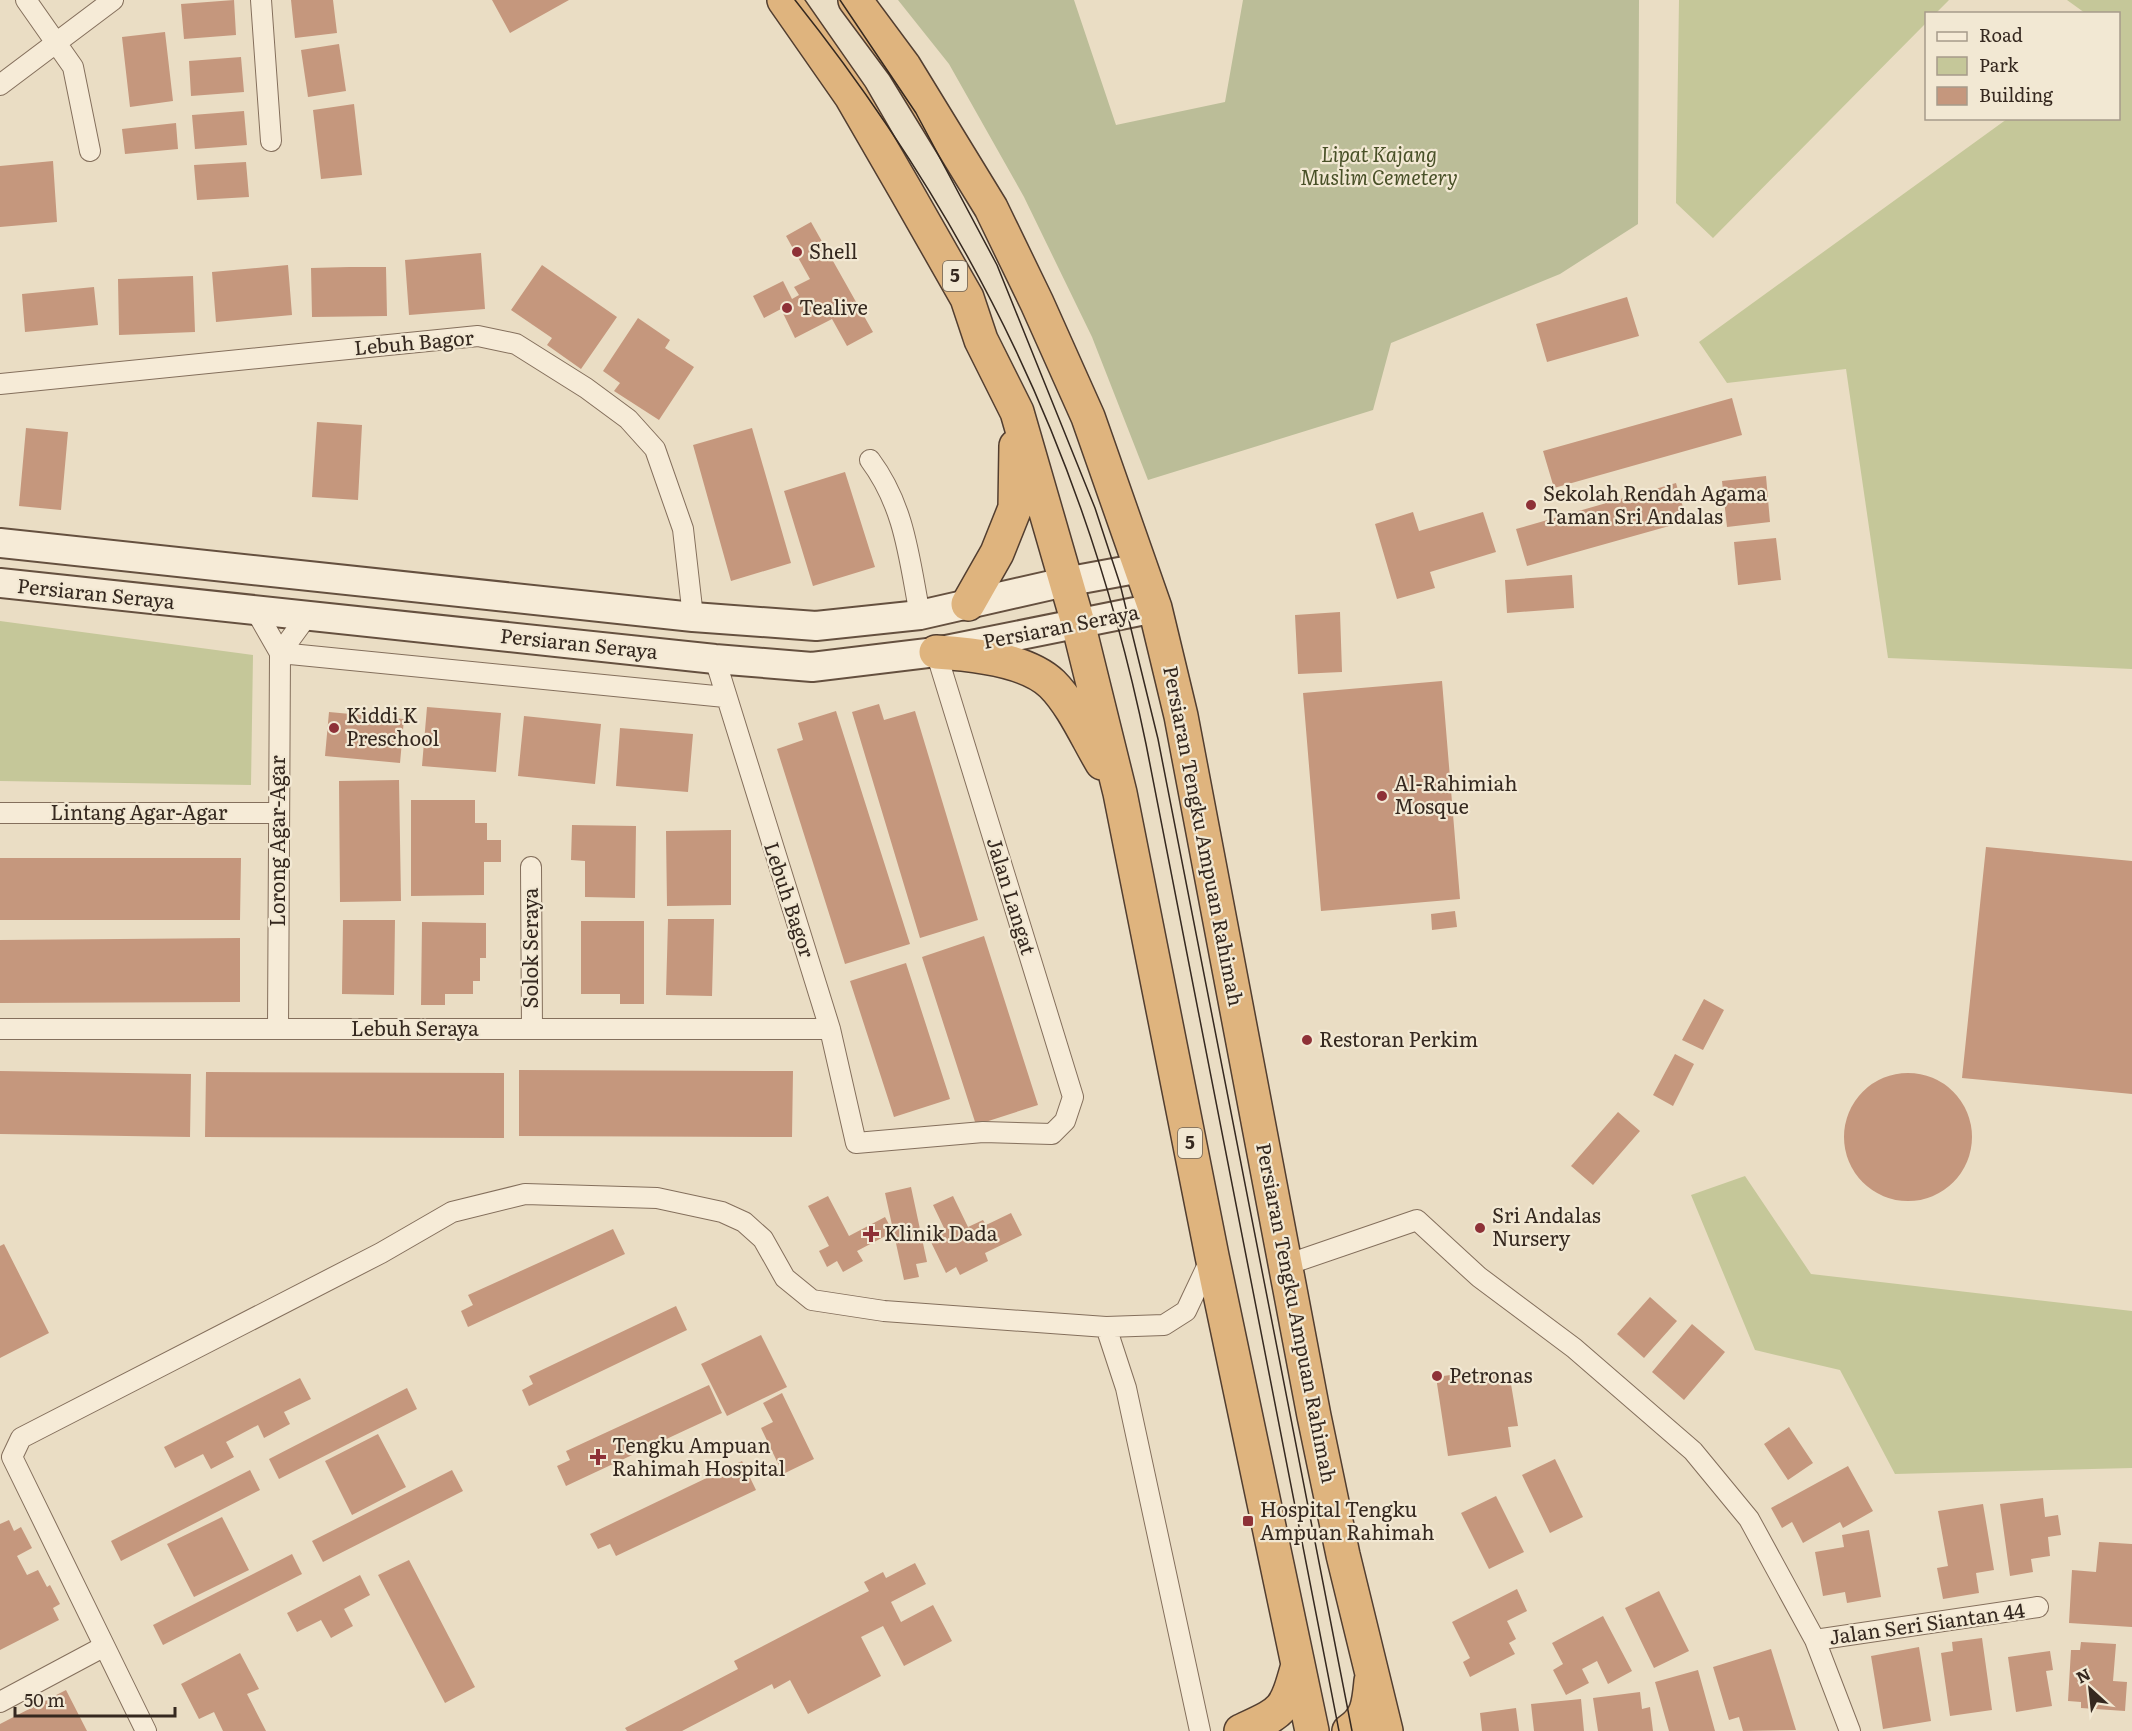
<svg xmlns="http://www.w3.org/2000/svg" width="2132" height="1731" font-family="Literata,serif">
  <rect width="100%" height="100%" fill="#eaddc4"/>
  <!-- green -->
  <path fill="#c5c799" d="M1679 0H1949L1936 13 1926 14V23L1713 238 1676 203Z
    M2067 0H2132V669L1888 658 1846 369 1727 383 1699 342 2007 119 2118 118V14L2085 13Z
    M0 621 253 655 251 785 0 781Z
    M1745 1176 1811 1274 2132 1311V1468L1895 1474 1840 1370 1755 1350 1691 1195Z"/>
  <!-- cemetery -->
  <path fill="#bbbd98" d="M898 0H1074L1116 125 1225 102 1243 0H1639L1638 224 1560 274 1391 343 1373 410 1148 480 1092 337 1024 197 949 64Z"/>
  <!-- building -->
  <path fill="#c5977d" d="M234 0 236 35 184 39 181 4Z
    M291 0H333L337 33 295 38Z
    M492 0H569L510 33Z
    M165 32 173 101 130 107 122 37Z
    M339 44 346 91 308 97 301 50Z
    M241 57 244 92 191 96 189 61Z
    M354 104 362 175 321 179 313 110Z
    M244 111 247 145 195 149 192 115Z
    M176 123 178 149 125 154 122 129Z
    M53 161 57 222 0 227V166Z
    M246 162 249 197 197 200 194 165Z
    M811 222 873 332 847 346 832 319 795 338 781 309 764 318 753 296 783 281 792 299 799 295 794 287 810 279 786 236Z
    M481 253 485 309 409 315 405 260Z
    M288 265 292 315 216 322 212 272Z
    M542 265 617 317 581 369 547 345 552 338 511 310Z
    M349 267H386L387 316 312 317 311 268Z
    M193 276 195 332 119 335 118 279Z
    M94 287 98 325 25 332 22 294Z
    M1627 297 1639 336 1547 362 1536 324Z
    M638 318 670 340 665 348 694 367 659 420 614 391 620 383 603 371Z
    M1732 398 1742 435 1554 488 1543 451Z
    M317 422 362 425 358 500 312 497Z
    M26 428 68 432 61 510 19 506Z
    M752 428 791 563 731 581 693 445Z
    M845 472 875 567 813 586 784 491Z
    M1766 476 1770 522 1727 527 1722 481Z
    M1676 483 1687 521 1527 566 1516 529Z
    M1413 512 1419 531 1483 512 1496 552 1430 572 1435 588 1397 599 1375 524Z
    M1776 538 1781 580 1738 585 1734 542Z
    M1572 575 1574 608 1507 613 1505 580Z
    M1340 612 1342 672 1298 674 1295 615Z
    M1442 681 1460 899 1321 911 1303 693Z
    M879 704 884 720 915 711 978 920 920 938 852 712Z
    M427 707 501 713 496 772 422 766Z
    M836 711 910 944 845 964 777 749 803 740 798 723Z
    M329 712 404 719 400 763 325 756Z
    M524 716 601 724 595 784 518 776Z
    M620 728 693 734 688 792 616 786Z
    M399 780 401 901 340 902 339 781Z
    M411 800H475V823H487V840H501V862H484V895L411 896Z
    M572 825 636 826 635 898 585 897V861L571 860Z
    M731 830V905L667 906 666 831Z
    M1986 847 2132 861V1094L1962 1078Z
    M0 858H241L240 920H0Z
    M1455 911 1457 927 1432 930 1431 914Z
    M668 919H714L712 996 666 995Z
    M343 920H395L394 995 342 994Z
    M581 921H644V1004H620V994H581Z
    M422 922 486 923V958H480V981H473V994H445V1005H421Z
    M984 936 1038 1105 976 1125 922 957Z
    M240 938V1002L0 1003V940Z
    M906 963 950 1099 894 1117 850 981Z
    M1704 999 1724 1010 1703 1050 1682 1040Z
    M1675 1054 1694 1064 1673 1106 1653 1095Z
    M519 1070 793 1071 792 1137 519 1136Z
    M0 1071 191 1074 190 1137 0 1134Z
    M206 1072 504 1073V1138L205 1137Z
    M1844 1137a64 64 0 1 1 128 0a64 64 0 1 1-128 0Z
    M1618 1112 1640 1131 1593 1185 1571 1166Z
    M911 1187 927 1262 916 1264 919 1277 904 1280 885 1193Z
    M828 1196 849 1236 885 1217 893 1232 857 1251 863 1261 843 1272 837 1261 827 1267 819 1251 829 1246 808 1206Z
    M953 1196 968 1227 983 1220 986 1225 1011 1213 1022 1235 985 1253 988 1261 960 1275 956 1267 946 1273 928 1236 944 1228 933 1205Z
    M613 1229 625 1254 468 1327 461 1311 473 1305 468 1295Z
    M4 1244 49 1333 0 1358V1246Z
    M1650 1297 1677 1321 1644 1358 1617 1334Z
    M676 1306 687 1330 529 1406 522 1390 533 1384 529 1376Z
    M1692 1324 1725 1352 1684 1400 1652 1372Z
    M761 1335 787 1387 727 1416 701 1364Z
    M1509 1372 1518 1426 1508 1427 1511 1447 1448 1456 1436 1377 1465 1373 1466 1379Z
    M300 1378 311 1399 284 1412 290 1424 264 1438 258 1425 226 1442 234 1457 211 1469 203 1454 175 1468 164 1447Z
    M709 1385 722 1413 566 1486 557 1466 570 1460 566 1451Z
    M407 1388 417 1409 279 1479 269 1459Z
    M782 1393 814 1459 783 1474 761 1428 773 1422 763 1403Z
    M1789 1427 1813 1463 1788 1480 1764 1444Z
    M378 1434 406 1487 352 1515 325 1461Z
    M1555 1459 1583 1517 1550 1533 1522 1475Z
    M742 1461 756 1490 616 1556 610 1544 598 1549 590 1534Z
    M1848 1466 1873 1511 1843 1528 1840 1522 1803 1543 1792 1522 1782 1528 1771 1508Z
    M250 1470 260 1490 121 1561 111 1541Z
    M452 1470 463 1491 323 1562 312 1541Z
    M1496 1496 1524 1552 1489 1569 1461 1513Z
    M2043 1498 2045 1517 2058 1515 2061 1535 2048 1537 2050 1556 2031 1559 2033 1572 2010 1576 2000 1504Z
    M1983 1504 1994 1570 1976 1573 1979 1593 1943 1599 1937 1568 1948 1566 1938 1511Z
    M222 1517 249 1570 194 1597 167 1544Z
    M9 1520 14 1531 21 1527 32 1548 17 1556 27 1575 38 1570 47 1587 50 1585 60 1604 53 1608 59 1620 0 1650V1524Z
    M1869 1530 1881 1597 1847 1603 1845 1592 1823 1596 1815 1552 1844 1547 1842 1535Z
    M2099 1542 2132 1544V1627L2069 1623 2072 1570 2096 1572Z
    M292 1554 302 1574 163 1645 153 1625Z
    M409 1560 475 1687 445 1703 378 1575Z
    M915 1563 926 1584 891 1602 901 1622 933 1605 952 1641 904 1666 883 1626 861 1637 881 1676 808 1714 790 1680 774 1689 772 1684 682 1731H627L625 1728 738 1669 734 1661 869 1591 864 1582 883 1572 886 1578Z
    M360 1575 370 1595 344 1609 353 1626 331 1638 321 1620 297 1632 287 1613Z
    M1517 1589 1527 1611 1507 1621 1516 1639 1509 1643 1515 1654 1470 1677 1463 1662 1470 1658 1452 1622Z
    M1659 1591 1689 1651 1654 1668 1625 1608Z
    M1603 1616 1632 1671 1608 1684 1597 1661 1582 1669 1589 1683 1566 1695 1553 1670 1563 1664 1552 1643Z
    M1982 1638 1992 1710 1950 1716 1941 1653 1953 1651 1952 1642Z
    M2081 1642 2116 1644 2113 1681 2127 1682 2125 1711 2081 1708V1702L2068 1701 2071 1650H2080Z
    M1919 1647 1931 1721 1883 1729 1871 1656Z
    M1771 1649 1796 1730 1743 1731 1739 1717 1729 1720 1713 1667Z
    M2050 1651 2053 1670 2046 1671 2052 1706 2016 1712 2008 1657Z
    M240 1653 259 1689 247 1694 266 1731H223L214 1712 199 1719 181 1684Z
    M1698 1670 1715 1731H1669L1655 1682Z
    M66 1690 87 1731H0V1724Z
    M1640 1692 1642 1709 1650 1707 1653 1731H1598L1593 1698Z
    M1581 1699 1584 1731H1534L1531 1704Z
    M1516 1708 1519 1731H1482L1480 1713Z"/>
  <g fill="none" stroke-linecap="round" stroke-linejoin="round">
    <defs>
      <path id="minor" d="M26 0 73 67 90 151
        M261 0 271 141
        M0 85 113 0
        M0 384 478 336 516 344 586 388 628 419 655 449 683 529 693 617
        M870 460C905 507 909 558 920 615
        M256 611 280 653 278 1029
        M280 653 725 697
        M280 653 307 616
        M715 659 830 1029 856 1143 983 1132 1052 1134 1065 1121 1073 1097 936 652
        M0 813H278
        M531 867 532 1029
        M0 1029H830
        M1286 1265 1417 1220 1479 1277 1574 1348 1693 1451 1749 1519 1815 1640 1850 1731
        M1106 1327 1126 1388 1200 1731
        M1815 1640 2038 1607
        M0 1702 103 1647
        M146 1731 12 1457 21 1438 381 1253 452 1212 525 1194 657 1198 722 1212 744 1222 763 1239 785 1278 812 1300 884 1311 1106 1327 1164 1325 1186 1311 1211 1258"/>
      <path id="secondary" d="M0 543 693 617 816 626 920 615 1065 582 1141 568
        M0 583 715 659 812 667 936 652 1155 608"/>
      <path id="trunk" d="M784 0 851 96 906 191 967 298 981 340 1017 412 1078 623 1120 793 1212 1256 1312 1731
        M855 0 904 66 991 208 1037 303 1088 417 1141 568 1155 608 1181 716 1314 1416 1343 1555 1386 1731
        M968 604 997 553 1015 508 1016 446
        M936 652C970 654 1026 659 1052 684 1073 705 1087 738 1102 763
        M1241 1731C1284 1711 1285 1712 1298 1665
        M1349 1731C1368 1719 1369 1702 1371 1681"/>
    </defs>
    <!-- minor casing -->
    <use href="#minor" stroke="#846f5c" stroke-width="22"/>
    <!-- secondary casing -->
    <use href="#secondary" stroke="#65503f" stroke-width="32"/>
    <!-- trunk casing -->
    <use href="#trunk" stroke="#523e30" stroke-width="36"/>
    <!-- minor -->
    <use href="#minor" stroke="#f6ebd7" stroke-width="20"/>
    <!-- secondary -->
    <use href="#secondary" stroke="#f6ebd7" stroke-width="28"/>
    <!-- trunk -->
    <use href="#trunk" stroke="#dfb47e" stroke-width="33"/>
    <!-- tram -->
    <path stroke="#35281f" stroke-width="1.5" d="M795 0C974 225 1088 462 1146 744L1339 1731
      M840 0 916 113 997 265 1095 508 1120 584 1158 739 1352 1731"/>
  </g>
  <!-- markers -->
  <g fill="#8e3137" stroke="#f2e8d3" stroke-width="2">
    <circle cx="797" cy="252" r="6"/>
    <circle cx="787" cy="308" r="6"/>
    <circle cx="1531" cy="505" r="6"/>
    <circle cx="334" cy="728" r="6"/>
    <circle cx="1382" cy="796" r="6"/>
    <circle cx="1307" cy="1040" r="6"/>
    <circle cx="1480" cy="1228" r="6"/>
    <path d="M868 1225h6v6h6v6h-6v6h-6v-6h-6v-6h6z"/>
    <circle cx="1437" cy="1376" r="6"/>
    <path d="M595 1448h6v6h6v6h-6v6h-6v-6h-6v-6h6z"/>
    <rect x="1242" y="1515" width="12" height="12" rx="3"/>
  </g>
  <g text-anchor="middle" stroke-width="4.5" stroke-linejoin="round" paint-order="stroke">
    <!-- shield labels -->
    <g fill="#f2e8d3" stroke="#6e6255" stroke-width="1.5">
      <rect x="943" y="261" width="24" height="30" rx="4.5"/>
      <rect x="1178" y="1128" width="24" height="30" rx="4.5"/>
    </g>
    <g font-size="18" font-weight="bold" fill="#35281f">
      <text x="955" y="282">5</text>
      <text x="1190" y="1149">5</text>
    </g>
    <!-- park labels -->
    <g font-size="20" font-style="italic" fill="#485027" stroke="#f2e8d3">
      <text x="1379" y="162">Lipat Kajang<tspan x="1379" dy="23">Muslim Cemetery</tspan></text>
    </g>
    <!-- poi labels -->
    <g font-size="20" fill="#35281f" stroke="#f2e8d3" text-anchor="start">
      <text x="809" y="259">Shell</text>
      <text x="799" y="315">Tealive</text>
      <text x="1543" y="501">Sekolah Rendah Agama<tspan x="1543" dy="23">Taman Sri Andalas</tspan></text>
      <text x="346" y="723">Kiddi K<tspan x="346" dy="23">Preschool</tspan></text>
      <text x="1394" y="791">Al-Rahimiah<tspan x="1394" dy="23">Mosque</tspan></text>
      <text x="1319" y="1047">Restoran Perkim</text>
      <text x="1492" y="1223">Sri Andalas<tspan x="1492" dy="23">Nursery</tspan></text>
      <text x="884" y="1241">Klinik Dada</text>
      <text x="1449" y="1383">Petronas</text>
      <text x="612" y="1453">Tengku Ampuan<tspan x="612" dy="23">Rahimah Hospital</tspan></text>
      <text x="1260" y="1517">Hospital Tengku<tspan x="1260" dy="23">Ampuan Rahimah</tspan></text>
    </g>
    <!-- street labels -->
    <g font-size="20" fill="#35281f" stroke="#f2e8d3">
      <text transform="translate(414 343) rotate(-5)" y="7">Lebuh Bagor</text>
      <text transform="translate(96 594) rotate(6)" y="7">Persiaran Seraya</text>
      <text transform="translate(1061 627) rotate(-11)" y="7">Persiaran Seraya</text>
      <text transform="translate(579 644) rotate(6)" y="7">Persiaran Seraya</text>
      <text x="139" y="820">Lintang Agar-Agar</text>
      <text transform="translate(1203 836) rotate(79)" y="7">Persiaran Tengku Ampuan Rahimah</text>
      <text transform="translate(278 841) rotate(-90)" y="7">Lorong Agar-Agar</text>
      <text transform="translate(1011 896) rotate(73)" y="7">Jalan Langat</text>
      <text transform="translate(789 900) rotate(72)" y="7">Lebuh Bagor</text>
      <text transform="translate(531 948) rotate(-90)" y="7">Solok Seraya</text>
      <text x="415" y="1036">Lebuh Seraya</text>
      <text transform="translate(1296 1313) rotate(79)" y="7">Persiaran Tengku Ampuan Rahimah</text>
      <text transform="translate(1927 1624) rotate(-8)" y="7">Jalan Seri Siantan 44</text>
    </g>
  </g>
  <!-- legend -->
  <rect x="1925" y="12" width="195" height="108" fill="#f2e8d3" stroke="#a69b8b" stroke-width="1.5"/>
  <rect x="1937" y="32" width="30" height="9" fill="#f6ebd7" stroke="#a69b8b" stroke-width="1.5"/>
  <text x="1979" y="42" font-size="18" fill="#35281f">Road</text>
  <rect x="1937" y="57" width="30" height="18" fill="#c5c799" stroke="#a69b8b" stroke-width="1.5"/>
  <text x="1979" y="72" font-size="18" fill="#35281f">Park</text>
  <rect x="1937" y="87" width="30" height="18" fill="#c5977d" stroke="#a69b8b" stroke-width="1.5"/>
  <text x="1979" y="102" font-size="18" fill="#35281f">Building</text>
  <!-- north arrow -->
  <g transform="translate(2090 1689) rotate(333)" stroke="#f2e8d3" stroke-width="4.5" paint-order="stroke">
  <path d="M0-4.5L10 22L0 15L-10 22Z" fill="#35281f"/>
  <text y="-9" font-size="16" font-weight="bold" text-anchor="middle" fill="#35281f">N</text>
  </g>
  <!-- scale -->
  <path d="M15 1707v9h160v-9" fill="none" stroke="#35281f" stroke-width="3"/>
  <text x="24" y="1707" font-size="18" fill="#35281f" stroke="#f2e8d3" stroke-width="4.5" paint-order="stroke">50 m</text>
</svg>
